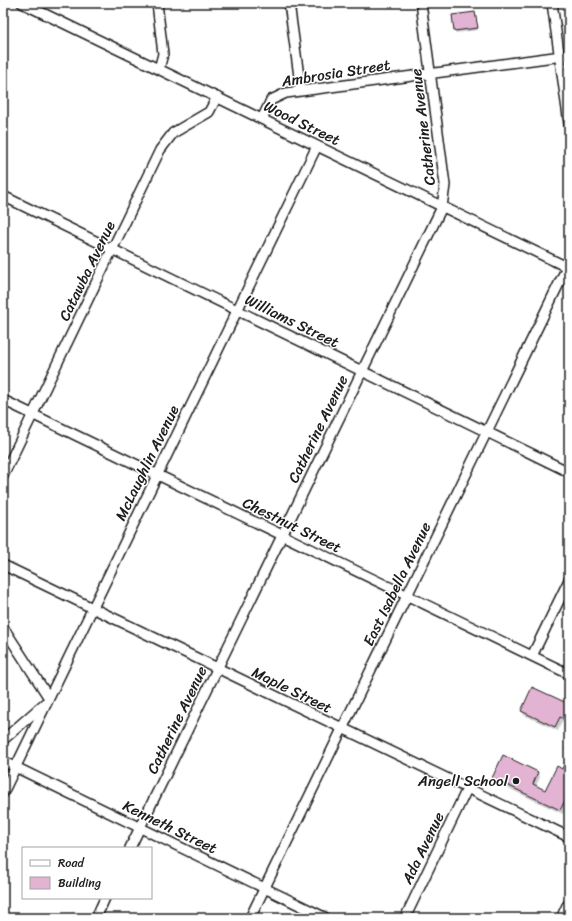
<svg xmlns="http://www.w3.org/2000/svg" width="572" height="921" font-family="Sriracha,sans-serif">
  <rect width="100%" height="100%" fill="#fff"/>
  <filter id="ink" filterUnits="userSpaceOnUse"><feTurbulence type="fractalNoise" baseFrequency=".025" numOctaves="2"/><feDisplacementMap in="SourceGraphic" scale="8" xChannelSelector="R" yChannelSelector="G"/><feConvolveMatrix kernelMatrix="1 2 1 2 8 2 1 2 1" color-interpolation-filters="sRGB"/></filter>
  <g filter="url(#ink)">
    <!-- shadow -->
    <path fill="#0003" d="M386 3H405L387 5Z
      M475 13 478 30 456 33 455 31Z
      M569 705V724L562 721 558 731 524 715 522 711Z
      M569 739V754L564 749Z
      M503 757 538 773 540 777 536 786 546 791 563 770 569 757V801L563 814 495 782 493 778Z"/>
    <!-- building -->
    <path fill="#e3b3d3" stroke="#1c1c1c" d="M475 12 478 28 454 31 452 15Z
      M532 687 569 704V721L560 717 555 727 521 711Z
      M569 754V793L560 810 492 778 503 755 538 772 533 784 545 790 557 766 562 769Z"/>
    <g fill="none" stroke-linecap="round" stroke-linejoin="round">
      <defs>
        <path id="street" d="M22 3 569 268
          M157 3 163 54 159 69
          M289 3 301 91
          M552 3 569 124
          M262 119 271 100 286 93 569 55
          M3 196 569 472
          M3 400 569 674
          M3 476 160 150 173 133 209 112 217 97
          M3 565 569 837
          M3 627 49 698
          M532 656 569 580
          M3 740 45 703
          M3 761 326 918
          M3 793 317 146
          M130 848 442 207 445 185 421 3
          M96 918 105 898
          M250 918 569 263
          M405 918 467 789"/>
        <path id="primary" d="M564 918 569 907"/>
      </defs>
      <!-- street casing -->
      <use href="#street" stroke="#1c1c1c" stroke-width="12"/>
      <!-- primary casing -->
      <use href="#primary" stroke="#1c1c1c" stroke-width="17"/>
      <!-- street -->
      <use href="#street" stroke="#fff" stroke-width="9"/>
      <!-- primary -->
      <use href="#primary" stroke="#fff" stroke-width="14"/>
    </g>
  </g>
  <!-- markers -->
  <circle fill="#1c1c1c" stroke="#fff" stroke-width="1.5" cx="516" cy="781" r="4"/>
  <g text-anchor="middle" stroke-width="3" stroke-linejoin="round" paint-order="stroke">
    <!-- street labels -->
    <g font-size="15" fill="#1c1c1c" stroke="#fff">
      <text transform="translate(336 73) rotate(-9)" y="5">Ambrosia Street</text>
      <text transform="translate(302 123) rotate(26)" y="5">Wood Street</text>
      <text transform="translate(423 127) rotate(-97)" y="5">Catherine Avenue</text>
      <text transform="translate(87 271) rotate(-64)" y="5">Catawba Avenue</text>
      <text transform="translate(292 321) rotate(26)" y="5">Williams Street</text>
      <text transform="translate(318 429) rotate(-64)" y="5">Catherine Avenue</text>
      <text transform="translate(147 463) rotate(-64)" y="5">McLaughlin Avenue</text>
      <text transform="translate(292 525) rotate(26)" y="5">Chestnut Street</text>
      <text transform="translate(397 584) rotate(-64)" y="5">East Isabella Avenue</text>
      <text transform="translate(292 690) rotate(26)" y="5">Maple Street</text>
      <text transform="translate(177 720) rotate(-64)" y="5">Catherine Avenue</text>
      <text transform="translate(170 827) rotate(26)" y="5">Kenneth Street</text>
      <text transform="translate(423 848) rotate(-64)" y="5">Ada Avenue</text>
    </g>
    <!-- poi labels -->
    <g font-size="15" fill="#1c1c1c" stroke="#fff" text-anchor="end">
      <text x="508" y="786">Angell School</text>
    </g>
  </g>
  <!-- margin -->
  <rect width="572" height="921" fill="none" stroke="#fff" stroke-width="16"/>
  <rect x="8" y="8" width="556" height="905" fill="none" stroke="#1c1c1c" stroke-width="1.5" filter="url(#ink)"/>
  <!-- legend -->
  <rect x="22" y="847" width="130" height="52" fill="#ffffff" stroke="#a4a4a4"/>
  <rect x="30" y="860" width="20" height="6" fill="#ffffff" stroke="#a4a4a4"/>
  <text x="58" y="867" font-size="12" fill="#1c1c1c">Road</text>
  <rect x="30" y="877" width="20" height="12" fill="#e3b3d3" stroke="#a4a4a4"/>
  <text x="58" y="887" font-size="12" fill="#1c1c1c">Building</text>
</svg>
